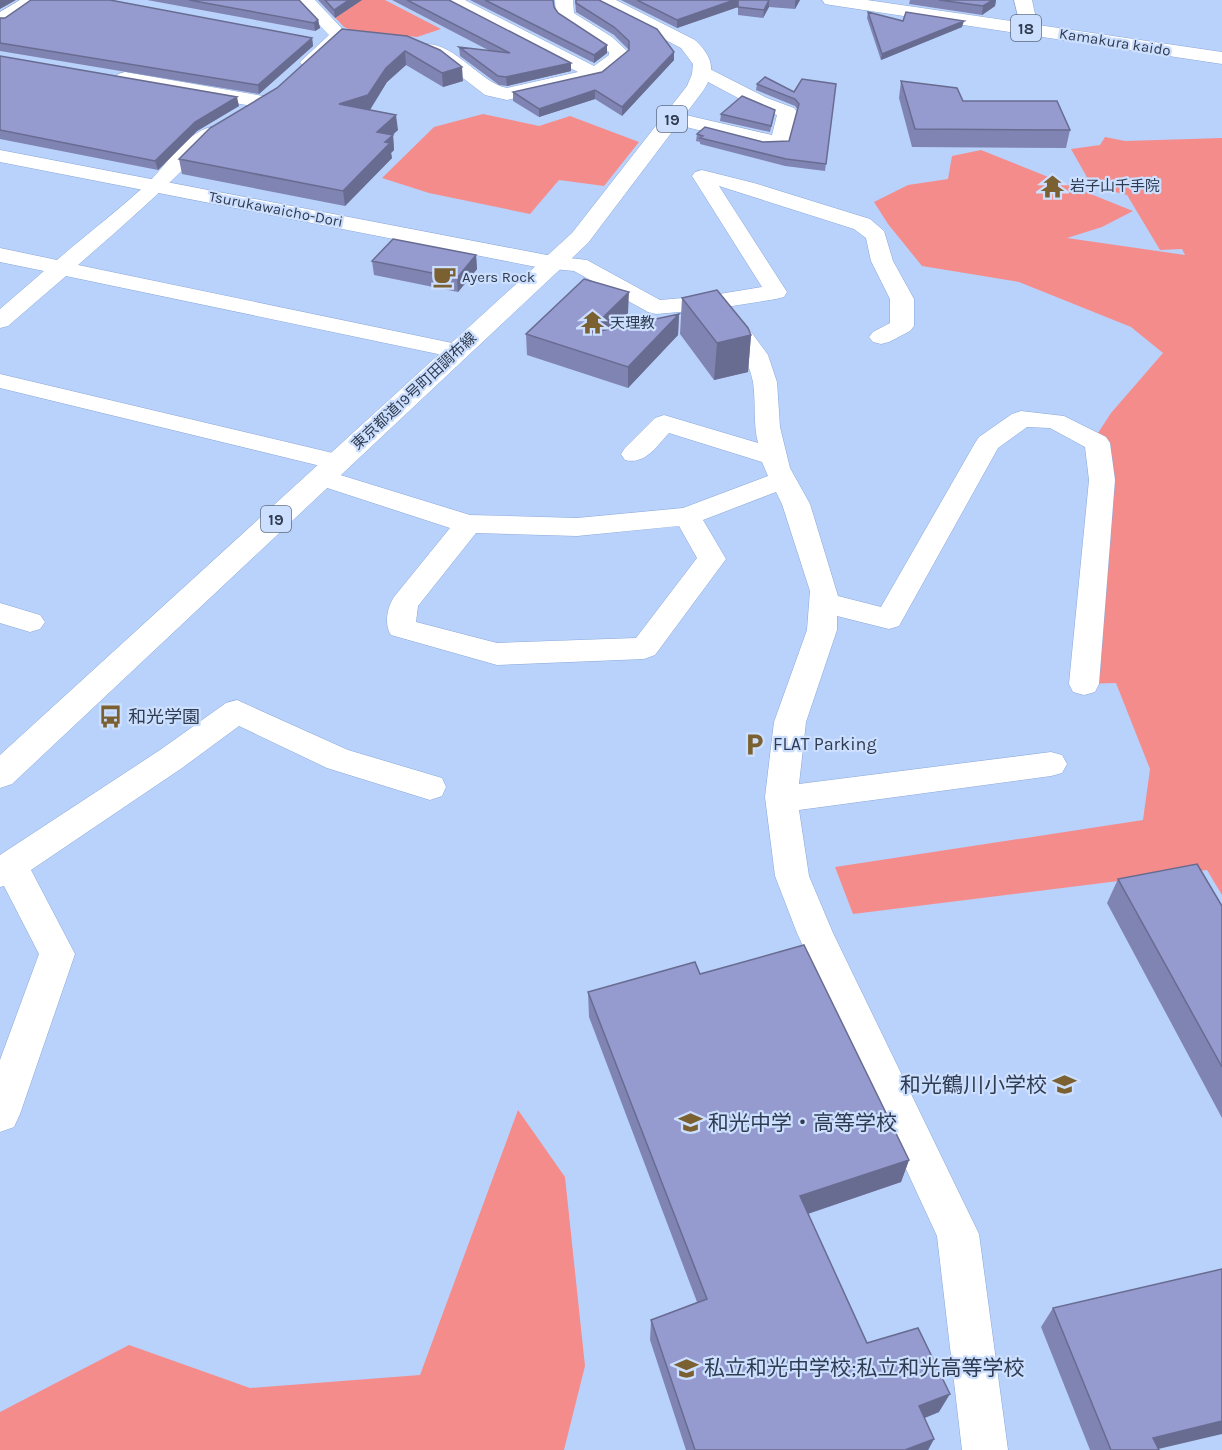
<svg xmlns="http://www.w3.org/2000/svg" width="1222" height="1450" font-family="Karla,'Noto Sans JP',sans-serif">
  <rect width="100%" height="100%" fill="#b9d2fb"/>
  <!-- green -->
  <path fill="#f58c8c" d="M359 0H385L441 29 417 37 354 31 344 27 328 10Z
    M483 114 539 126 570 116 639 142 604 186 559 180 530 214 429 193 382 178 434 127Z
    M1105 137 1125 141 1222 138V895L1207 870 853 914 835 867 1143 820 1150 769 1116 683 1084 684 1098 433 1111 413 1163 353 1131 327 1019 282 922 266 888 224 874 202 908 185 948 179 952 156 981 150 1133 211 1102 227 1067 238 1185 255 1182 249 1160 250 1127 195 1092 186 1071 149 1100 145Z
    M518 1110 565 1177 585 1366 564 1450H0V1412L129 1345 250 1388 420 1375Z"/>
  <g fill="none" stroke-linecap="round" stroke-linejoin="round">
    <defs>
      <path id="minor" d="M20 0H41L6 24 0 25V12Z
        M296 0H315L348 35 315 66H303L300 62 329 35Z
        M443 0H465L594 66 609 55V52L559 19 556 15 555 0H573L574 13 612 37 627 51V57L602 78 507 100 485 95 442 62 420 53 417 49 420 45C451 37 479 83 507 88L578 72 446 4Z
        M704 66 767 98 794 108 797 112 788 145 763 146 666 122 663 118 666 114 673 112 772 135 777 115 753 106 697 76 695 72 697 68Z
        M125 72 263 96 270 98 273 102 270 106 263 108 118 82 116 78 118 74Z
        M211 127 218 129 221 133C215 142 204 147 197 155 160 194 119 229 78 265L457 344 466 346 469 351 466 356 457 358 66 276 8 326 0 328V309L44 271 0 262V248L57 260C87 234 120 209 149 182 167 164 186 133 211 127Z
        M702 170 754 183 870 219 884 231 893 261 914 299V326L910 331 889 342 881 344 873 342 869 337 873 332 890 323V299L871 261 866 238 854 229 719 186 787 292 784 297 776 299 726 307 743 321 768 355 777 382 780 427 790 468 810 504 838 596 881 607 975 443 979 437 1012 414 1021 411 1064 416 1106 437 1110 443 1115 480 1099 684 1095 692 1084 695 1073 692 1069 684 1089 480 1085 447 1050 428 1027 427 998 448 899 626 889 629 837 616V630L806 722 799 784 1051 752 1062 755 1067 764 1062 773 1051 776 799 810 809 876 833 933 979 1234 1008 1450H962L937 1236 797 933 775 876 765 797 774 722 807 630 810 591 782 504 776 492 703 520 726 559 655 655 644 659 497 665 391 635C384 624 387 608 394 597L450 528 312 483 308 477 312 471 321 469 470 515 577 518 683 508 768 476 762 462 669 433C656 447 645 465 625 460L621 454 625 448 655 418 664 415 758 443C753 423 756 402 753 382 747 350 725 330 702 310L656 314 648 312 574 271 544 268 541 263 544 258 552 256 587 260 660 300 707 296 762 287 692 176 695 172ZM679 526 697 558 636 638 497 643 416 622 418 606 476 533 577 536Z
        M0 374 337 454 346 456 350 462 346 468 337 470 0 388Z
        M0 603 40 615 45 622 40 629 30 632 0 623Z
        M237 700 348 750 442 778 446 787 442 796 430 800 327 768 239 726 182 768 31 870 75 954 20 1114 14 1127 0 1132V1060L39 954 4 886 0 887V855L160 750 226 703Z"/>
      <path id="tertiary" d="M1014 0H1032L1038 28 1036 32H1022Z
        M0 150 552 256 560 258 564 263 560 268 552 270 0 162Z"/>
      <path id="primary" d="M593 0H616L695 40C712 56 717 70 703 91L588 243 12 784 0 788V755L572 233 687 86 692 74 693 64 681 48 596 4Z
        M822 0H867L1222 52V64L831 5 825 4Z"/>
    </defs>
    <!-- minor casing -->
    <use href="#minor" stroke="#8aa7d8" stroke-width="1"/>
    <!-- tertiary casing -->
    <use href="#tertiary" stroke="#8aa7d8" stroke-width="1"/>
    <!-- primary casing -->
    <use href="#primary" stroke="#8aa7d8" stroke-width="1"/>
    <!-- minor -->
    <use href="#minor" fill="#fff" fill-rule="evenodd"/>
    <!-- tertiary -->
    <use href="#tertiary" fill="#fff" fill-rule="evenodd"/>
    <!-- primary -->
    <use href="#primary" fill="#fff" fill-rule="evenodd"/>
  </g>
  <!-- wall -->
  <path fill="#8084b2" d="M147 0H299L318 20 320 28 315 31Z
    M318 0H362L335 18Z
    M392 0H449L571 71 507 86 499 85 460 56 459 47 490 51Z
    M470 0H553L554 7 558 13 607 53 594 63Z
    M575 0H599L674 52V60L622 116 595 99 539 117 513 101V92L602 72 629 50 614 35 576 12Z
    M621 0H800L795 9 769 7 763 18 738 15V7L677 28Z
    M910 0H996L995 6 982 15 909 4Z
    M868 12 903 21 962 27 881 60 867 18Z
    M0 18 312 38 313 46 259 94 0 51Z
    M407 36 463 81 443 87 406 65 387 82 369 110 398 130 392 135H393L394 150 391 153 392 158 345 206 182 174 179 159 277 88Z
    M0 56 239 106 197 131 158 170 0 139Z
    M901 81 963 101 1070 130 1066 148 912 147 899 98Z
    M757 84 794 92 836 84 825 171 785 166 700 144V142L696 141 697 134 763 142 789 141 798 110 795 106 756 90Z
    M775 110 770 132 720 121 721 114Z
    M476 255 477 269 458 292 374 275 372 261Z
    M682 298 751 335 748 372 714 380 680 334Z
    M628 313 613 328 679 314 678 335 628 388 527 355 526 334Z
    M1118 879 1222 906V1118L1107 903Z
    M700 974 909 1160 901 1182 808 1214 867 1343 939 1412 924 1418 934 1439 928 1450H686L650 1340 651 1320 697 1302 589 1017 588 992Z
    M1053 1308 1158 1449 1159 1450H1090L1041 1327Z"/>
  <!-- shaded-wall -->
  <path fill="#686c91" d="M0 0H16L0 9Z
    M349 0H362L335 18 334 10Z
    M734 0H738V7L677 28V20Z
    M769 0V7L763 18 764 10Z
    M796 0H800L795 9V1Z
    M993 0H996L995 6 982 15 983 6Z
    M318 20 320 28 315 31 314 23Z
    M964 21 962 27 881 60 882 54Z
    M312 38 313 46 259 94 258 85Z
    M607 45V53L594 63V55Z
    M405 51 406 65 387 82 370 110 341 118 339 104 386 68Z
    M674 52V60L622 116V107Z
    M571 63V71L507 86 506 77Z
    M462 67 463 81 443 87 442 73Z
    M595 90V99L539 117V109Z
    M237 97 239 106 197 131 158 170 155 161 195 122Z
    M396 115 398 130 379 147 377 132Z
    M393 135 394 150 391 153 392 158 345 206 343 191 385 142Z
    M476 255 477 269 458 292 457 278Z
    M629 292 628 313 586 355V334Z
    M679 314 678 335 628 388V367Z
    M751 335 748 372 714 380 717 343Z
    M909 1160 901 1182 795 1218 800 1196Z
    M950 1394 939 1412 910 1424 919 1406Z
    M1222 1421V1434L1154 1450 1153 1438Z
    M934 1439 928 1450H905Z"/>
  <!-- building -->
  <path fill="#959acf" stroke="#686c91" stroke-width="1.5" d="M31 0H110L312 38 258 85 0 43V18H5Z
    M189 0H299L318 20 314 23Z
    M325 0H349L334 10Z
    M407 0H449L571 63 506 77 498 76 459 47 510 53Z
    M485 0H553L554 7 558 13 607 45 594 55Z
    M576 0H599L657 29 674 52 622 107 595 90 539 109 513 92 602 72 629 50V41L614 27 576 3Z
    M637 0H734L677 20Z
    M738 0H769L764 10 738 7Z
    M939 0H993L983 6Z
    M868 12 903 21 906 12 964 21 882 54Z
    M342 29 407 36 440 50 462 67 442 73 405 51 386 68 368 95 339 104 396 115 377 132 393 135 385 142 390 143 343 191 179 159 210 128 277 88Z
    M0 56 237 97 195 122 155 161 0 130Z
    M765 77 794 92 802 79 836 84 826 164 786 159 700 138 703 136 697 134 705 127 763 142 789 141 799 104 795 99 757 84Z
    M901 81 957 88 963 101H1057L1070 130 915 129Z
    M742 96 775 110 771 126 721 114Z
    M393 239 476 255 457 278 372 261Z
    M584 279 629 292 586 334 679 314 628 367 526 334Z
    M717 290 748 328 751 335 717 343 682 298Z
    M1197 864 1222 906V1067L1118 879Z
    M804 945 909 1160 800 1196 867 1343 918 1328 950 1394 919 1406 934 1439 905 1450H695L651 1320 707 1299 588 992 695 962 700 974Z
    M1222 1269V1421L1153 1438 1159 1450H1111L1053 1308Z"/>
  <!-- icons -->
  <defs>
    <symbol id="temple-bare" viewBox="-9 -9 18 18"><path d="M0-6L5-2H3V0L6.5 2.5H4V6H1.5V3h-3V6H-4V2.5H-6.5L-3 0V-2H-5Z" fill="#7b6032" stroke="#ccdffe" stroke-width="2.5" paint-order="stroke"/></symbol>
    <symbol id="cafe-bare" viewBox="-9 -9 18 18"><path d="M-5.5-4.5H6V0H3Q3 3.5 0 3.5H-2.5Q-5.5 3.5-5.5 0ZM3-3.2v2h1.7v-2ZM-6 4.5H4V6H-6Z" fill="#7b6032" stroke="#ccdffe" stroke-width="2.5" paint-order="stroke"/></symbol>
    <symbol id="bus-bare" viewBox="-9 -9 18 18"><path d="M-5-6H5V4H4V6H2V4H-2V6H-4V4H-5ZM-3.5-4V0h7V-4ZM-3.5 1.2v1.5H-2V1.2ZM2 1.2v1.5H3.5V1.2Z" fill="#7b6032" stroke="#ccdffe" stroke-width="2.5" paint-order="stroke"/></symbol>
    <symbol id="parking-bare" viewBox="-9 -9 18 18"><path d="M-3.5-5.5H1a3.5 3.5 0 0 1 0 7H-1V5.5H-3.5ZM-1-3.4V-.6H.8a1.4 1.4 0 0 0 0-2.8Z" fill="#7b6032" stroke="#ccdffe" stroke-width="2.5" paint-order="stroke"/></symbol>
    <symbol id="school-bare" viewBox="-9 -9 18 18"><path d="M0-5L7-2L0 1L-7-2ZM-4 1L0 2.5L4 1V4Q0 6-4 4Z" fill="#7b6032" stroke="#ccdffe" stroke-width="2.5" paint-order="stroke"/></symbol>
  </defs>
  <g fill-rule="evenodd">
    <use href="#temple-bare" x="1036" y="170" width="33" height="33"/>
    <use href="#cafe-bare" x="428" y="260" width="33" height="33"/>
    <use href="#temple-bare" x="576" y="306" width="33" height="33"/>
    <use href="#bus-bare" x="94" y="700" width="33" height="33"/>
    <use href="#parking-bare" x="738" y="728" width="33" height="33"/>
    <use href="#school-bare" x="1048" y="1068" width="33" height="33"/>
    <use href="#school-bare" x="674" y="1106" width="33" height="33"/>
    <use href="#school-bare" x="670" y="1352" width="33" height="33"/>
  </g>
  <g text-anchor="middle" stroke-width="4.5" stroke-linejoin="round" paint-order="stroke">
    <!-- far-street labels -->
    <g font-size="15" fill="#2f3b50" stroke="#ccdffe">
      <text transform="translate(1115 42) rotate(9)" y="5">Kamakura kaido</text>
      <text transform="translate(276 209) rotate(11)" y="5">Tsurukawaicho-Dori</text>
      <text transform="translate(414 391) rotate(-43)" y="5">東京都道19号町田調布線</text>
    </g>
    <!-- far-poi labels -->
    <g font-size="15" fill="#2f3b50" stroke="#ccdffe" text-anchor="start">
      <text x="1070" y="191">岩子山千手院</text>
      <text x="462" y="282">Ayers Rock</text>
      <text x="610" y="328">天理教</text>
    </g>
    <!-- shield labels -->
    <g fill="#ccdffe" stroke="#5e6c84" stroke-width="1.5">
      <rect x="1011" y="15" width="30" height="26" rx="4.5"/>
      <rect x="657" y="106" width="30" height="26" rx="4.5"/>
      <rect x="261" y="506" width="30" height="26" rx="4.5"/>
    </g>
    <g font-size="16" font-weight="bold" fill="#2f3b50">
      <text x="1026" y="34">18</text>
      <text x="672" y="125">19</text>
      <text x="276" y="525">19</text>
    </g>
    <!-- poi labels -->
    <g font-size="18" fill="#2f3b50" stroke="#ccdffe" text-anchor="start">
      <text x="128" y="723">和光学園</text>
      <text x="773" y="750">FLAT Parking</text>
    </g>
    <!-- near-poi labels -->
    <g font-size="21" fill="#2f3b50" stroke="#ccdffe" text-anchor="start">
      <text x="1047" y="1092" text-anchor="end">和光鶴川小学校</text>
      <text x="708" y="1130">和光中学・高等学校</text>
      <text x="704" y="1375">私立和光中学校;私立和光高等学校</text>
    </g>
  </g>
</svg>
